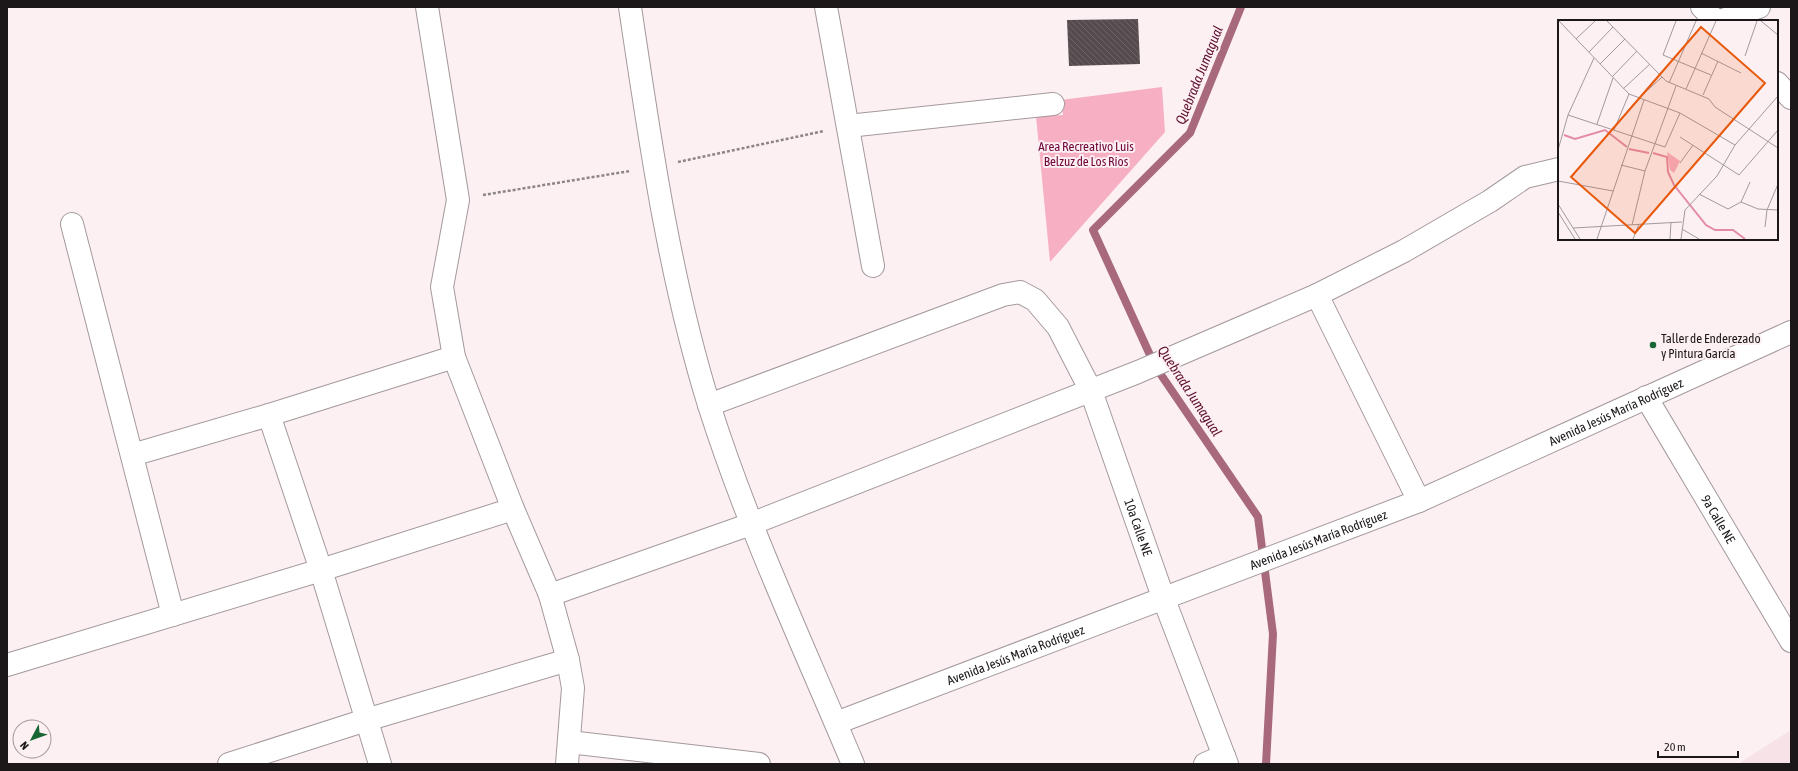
<svg xmlns="http://www.w3.org/2000/svg" width="1798" height="771" font-family="'Asap Condensed',sans-serif">
  <defs>
    <pattern id="building-back-hatch" width="6" height="6" patternUnits="userSpaceOnUse"><rect width="6" height="6" fill="#564c4f"/><path d="M-1 5l2 2M0 0l6 6M5-1l2 2" fill="none" stroke="#6a6264"/></pattern>
  </defs>
  <rect width="100%" height="100%" fill="#fcf0f3"/>
  <!-- built -->
  <path fill="#f7e2e7" d="M1791 730V764H1738Z"/>
  <!-- green -->
  <path fill="#f7b0c3" d="M1162 87 1165 132 1050 262 1036 116 1063 115 1061 100Z"/>
  <g fill="none" stroke-linecap="round" stroke-linejoin="round">
    <!-- stream -->
    <path stroke="#a8697c" stroke-width="8" d="M1241 7 1190 133 1093 230 1155 366 1258 517 1273 634 1266 764"/>
  </g>
  <!-- building -->
  <path fill="url(#building-back-hatch)" d="M1138 19 1140 64 1069 66 1067 20Z"/>
  <g fill="none" stroke-linecap="round" stroke-linejoin="round">
    <defs>
      <g id="minor">
        <path d="M427 7 458 200 442 287 454 357 513 509 550 595 568 660 573 688 567 764"/>
        <path d="M630 7C650 141 669 276 709 405 748 528 803 645 853 764"/>
        <path d="M826 7 873 266"/>
        <path d="M1720 21 1759 7"/>
        <path d="M848 126 1053 104"/>
        <path d="M72 224 173 615"/>
        <path d="M1317 295 1419 501"/>
        <path id="s1" d="M1646 397 1791 641"/>
        <path id="s2" d="M709 405 1003 295 1020 292 1035 300 1058 327 1091 391 1163 597 1227 764"/>
        <path d="M269 415 321 570 380 764"/>
        <path d="M132 455 269 415 454 357"/>
        <path d="M550 595 751 524 1138 372 1317 295 1404 251 1490 201 1525 177 1559 169"/>
        <path d="M7 665 321 570 513 509"/>
        <path id="s3" d="M836 723 1419 501 1791 332"/>
        <path d="M569 742 759 764"/>
        <path d="M229 764 366 720 568 660"/>
        <path d="M1205 764 1224 756"/>
      </g>
      <path id="tertiary" d="M1702 7 1716 21
        M1777 83 1791 98"/>
    </defs>
    <!-- minor casing -->
    <use href="#minor" stroke="#a4999c" stroke-width="24"/>
    <!-- tertiary casing -->
    <use href="#tertiary" stroke="#a4999c" stroke-width="24"/>
    <!-- path -->
    <path stroke="#8d8587" stroke-width="2.5" stroke-dasharray="3 2" stroke-linecap="butt" d="M678 162 824 131
      M483 195 630 171"/>
    <!-- minor -->
    <use href="#minor" stroke="#fff" stroke-width="22"/>
    <!-- tertiary -->
    <use href="#tertiary" stroke="#fff" stroke-width="22"/>
  </g>
  <!-- markers -->
  <circle fill="#186634" stroke="#fcf0f3" stroke-width="1.5" cx="1653" cy="345" r="4"/>
  <g text-anchor="middle" stroke-width="4" stroke-linejoin="round" paint-order="stroke">
    <!-- park labels -->
    <g font-size="13" fill="#710638" stroke="#fcf0f3">
      <text x="1086" y="151">Area Recreativo Luis<tspan x="1086" dy="15">Belzuz de Los Ríos</tspan></text>
    </g>
    <!-- poi labels -->
    <g font-size="13" fill="#1c1819" stroke="#fcf0f3" text-anchor="start">
      <text x="1661" y="343">Taller de Enderezado<tspan x="1661" dy="15">y Pintura García</tspan></text>
    </g>
    <!-- street labels -->
    <g font-size="13" fill="#1c1819" stroke="#fcf0f3">
      <text dy="5" stroke="none"><textPath href="#s3" startOffset="840">Avenida Jesús María Rodríguez</textPath></text>
      <text dy="5" stroke="none"><textPath href="#s1" startOffset="142">9a Calle NE</textPath></text>
      <text dy="5" stroke="none"><textPath href="#s2" startOffset="600">10a Calle NE</textPath></text>
      <text dy="5" stroke="none"><textPath href="#s3" startOffset="516">Avenida Jesús María Rodríguez</textPath></text>
      <text dy="5" stroke="none"><textPath href="#s3" startOffset="192">Avenida Jesús María Rodríguez</textPath></text>
    </g>
    <!-- water labels -->
    <g font-size="14" font-style="italic" fill="#601332" stroke="#fcf0f3">
      <text transform="translate(1199 75) rotate(-68)" y="5">Quebrada Jumagual</text>
      <text transform="translate(1190 391) rotate(57)" y="5">Quebrada Jumagual</text>
    </g>
  </g>
  <!-- overview -->
  <g transform="translate(1558 20)">
    <rect width="220" height="220" fill="#fcf0f3"/>
    <path d="M109 132 122 141 116 153 112 150Z" fill="#f7b0c3"/>
    <path fill="none" stroke="#e48ca6" stroke-width="2" d="M6 115 17 119 47 110 69 127M71 129 91 133M95 133 109 137 110 152 116 165 148 205 157 210H175L187 219"/>
    <path fill="none" stroke="#a29a9c" stroke-width="1" d="M1 1 71 74 122 93 177 125M49 1 108 61 151 79 157 87 220 128M118 1 105 35 153 55M203 1 220 15M18 19 37 1M31 32 55 7M143 33 183 53M187 36 199 1M42 44 67 19M54 57 79 31M111 63 138 1M65 69 92 44M128 69 158 1M145 75 160 41M81 78 104 57M10 95 107 127 122 93M39 104 55 58M56 110 71 74M122 117 181 155 220 110M0 130 10 95 36 38M122 143 135 125M63 145 87 151M0 161 55 171M141 174 170 189 183 182 200 189 220 190M183 182 192 162M0 184 22 219M0 192 17 219M74 205 87 151 118 66M207 207 209 190 220 164M15 208 124 202M124 209 141 219M39 219 86 80M75 219 81 204M112 219 113 202M123 219 127 190 159 156 177 125 220 76"/>
    <path fill="#e8590c" fill-opacity="0.15" stroke="#e8590c" stroke-width="2" d="M143 7 207 63 77 213 13 157Z"/>
    <rect width="220" height="220" fill="none" stroke="#1c1819" stroke-width="2"/>
  </g>
  <!-- border -->
  <rect width="1798" height="771" fill="none" stroke="#1c1819" stroke-width="16"/>
  <!-- north arrow -->
  <g transform="translate(32 739) rotate(229)"><circle r="19" fill="#fcf0f3" stroke="#a29a9c"/>
  <path d="M0-3L7 15L0 10L-7 15Z" fill="#186634"/>
  <text y="-6" font-size="11" font-weight="bold" text-anchor="middle" fill="#1c1819">N</text>
  </g>
  <!-- scale -->
  <path d="M1658 751v6h80v-6" fill="none" stroke="#1c1819" stroke-width="2"/>
  <text x="1664" y="751" font-size="12" fill="#1c1819" stroke="#fcf0f3" stroke-width="3" paint-order="stroke">20 m</text>
</svg>
